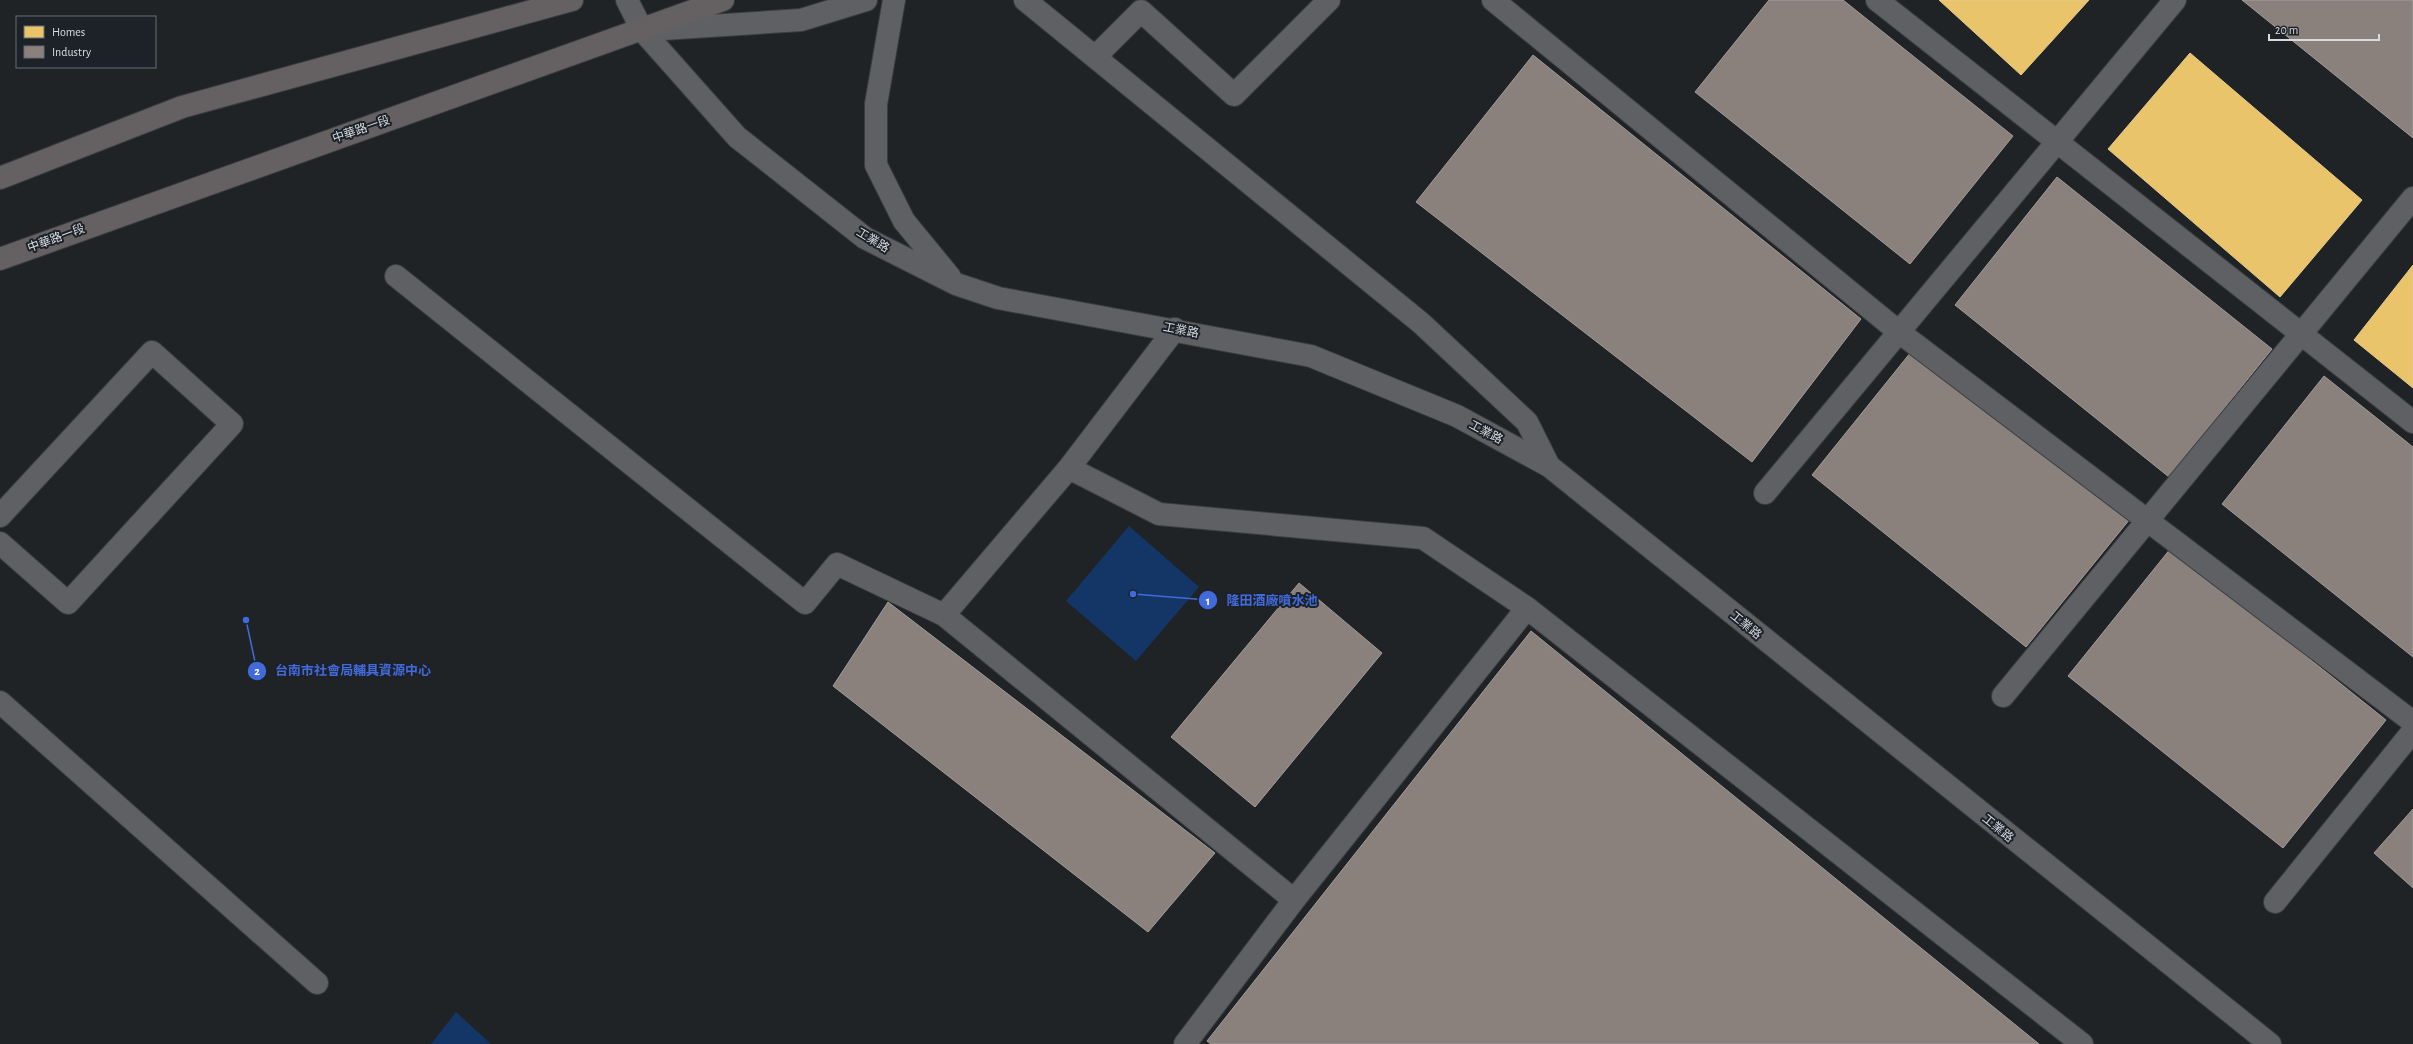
<svg xmlns="http://www.w3.org/2000/svg" width="2413" height="1044" font-family="'Alegreya Sans','Noto Sans TC',sans-serif">
  <rect width="100%" height="100%" fill="#202326"/>
  <!-- water -->
  <path fill="#133667" d="M1129 526 1199 587 1136 661 1066 601Z
    M456 1012 491 1044H431Z"/>
  <!-- homes -->
  <path fill="#e9c46a" stroke="#e4cb8d" d="M1939 0H2089L2021 75Z
    M2190 53 2362 200 2280 297 2108 149Z
    M2413 265V388L2354 340Z"/>
  <!-- industry -->
  <path fill="#8a817c" stroke="#a19c9a" d="M1769 0H1843L2013 136 1910 264 1695 92Z
    M2242 0H2413V138Z
    M1533 55 1861 319 1752 462 1416 202Z
    M2057 177 2272 349 2169 477 1955 305Z
    M1915 347 2130 519 2026 647 1812 475Z
    M2324 376 2413 447V657L2222 504Z
    M2171 548 2386 720 2283 848 2068 676Z
    M1299 583 1382 653 1255 807 1171 737Z
    M888 602 1215 853 1148 932 833 686Z
    M1531 631 2039 1044H1211L1207 1041Z
    M2413 809V888L2374 853Z"/>
  <g fill="none" stroke-linecap="round" stroke-linejoin="round">
    <defs>
      <path id="minor" d="M627 0 642 30 737 137 865 238 956 284 998 298 1311 356 1457 416 1549 466 2270 1044
        M894 0 876 104V165L904 221 950 277
        M1025 0 1421 323 1527 422 1549 466
        M1493 0 1899 332 2413 722
        M1877 0 2413 422
        M647 30 801 20 866 0
        M1095 57 1141 11 1234 95 1329 0
        M396 276 805 603 837 564 944 615 1294 900
        M1175 329 1069 468 1159 514 1423 538 1527 608 2082 1044
        M1765 493 2175 0
        M0 516 152 352 232 424 68 603 0 543
        M944 615 1069 468
        M2003 696 2413 198
        M0 702 317 983
        M2275 902 2413 731
        M1185 1044 1294 900 1527 608"/>
      <path id="major" d="M0 178 182 107 572 0
        M0 259 723 0"/>
    </defs>
    <!-- minor casing -->
    <use href="#minor" stroke="#3b3e41" stroke-width="24"/>
    <!-- major casing -->
    <use href="#major" stroke="#3b3e41" stroke-width="24"/>
    <!-- minor -->
    <use href="#minor" stroke="#5f6063" stroke-width="22"/>
    <!-- major -->
    <use href="#major" stroke="#656162" stroke-width="22"/>
  </g>
  <g text-anchor="middle" stroke-width="4" stroke-linejoin="round" paint-order="stroke">
    <!-- street labels -->
    <g font-size="12" fill="#d8dbe0" stroke="#1d2229">
      <text transform="translate(361 129) rotate(-19)" y="4">中華路一段</text>
      <text transform="translate(56 238) rotate(-20)" y="4">中華路一段</text>
      <text transform="translate(873 240) rotate(31)" y="4">工業路</text>
      <text transform="translate(1181 330) rotate(11)" y="4">工業路</text>
      <text transform="translate(1486 432) rotate(28)" y="4">工業路</text>
      <text transform="translate(1746 625) rotate(39)" y="4">工業路</text>
      <text transform="translate(1998 828) rotate(39)" y="4">工業路</text>
    </g>
  </g>
  <!-- callouts -->
  <path fill="none" stroke="#426ada" stroke-width="1.5" d="M1133 594L1208 600M246 620L257 671"/>
  <g fill="#426ada" stroke="#1d2229" stroke-width="1.5">
    <circle cx="1133" cy="594" r="4"/>
    <circle cx="246" cy="620" r="4"/>
    <circle cx="1208" cy="600" r="10"/>
    <circle cx="257" cy="671" r="10"/>
  </g>
  <g font-size="12" text-anchor="middle" font-weight="bold" fill="#fff">
    <text x="1208" y="605">1</text>
    <text x="257" y="675">2</text>
  </g>
  <g font-size="13" text-anchor="middle" font-weight="bold" fill="#426ada" stroke="#1d2229" stroke-width="4" stroke-linejoin="round" paint-order="stroke">
    <text x="1272" y="605">隆田酒廠噴水池</text>
    <text x="353" y="675">台南市社會局輔具資源中心</text>
  </g>
  <!-- legend -->
  <rect x="16" y="16" width="140" height="52" fill="#1d2229" stroke="#686c72"/>
  <rect x="24" y="26" width="20" height="12" fill="#e9c46a" stroke="#686c72"/>
  <text x="52" y="36" font-size="12" fill="#d8dbe0">Homes</text>
  <rect x="24" y="46" width="20" height="12" fill="#8a817c" stroke="#686c72"/>
  <text x="52" y="56" font-size="12" fill="#d8dbe0">Industry</text>
  <!-- scale -->
  <path d="M2269 34v6h110v-6" fill="none" stroke="#d8dbe0" stroke-width="2"/>
  <text x="2275" y="34" font-size="12" fill="#d8dbe0" stroke="#1d2229" stroke-width="3" paint-order="stroke">20 m</text>
</svg>
